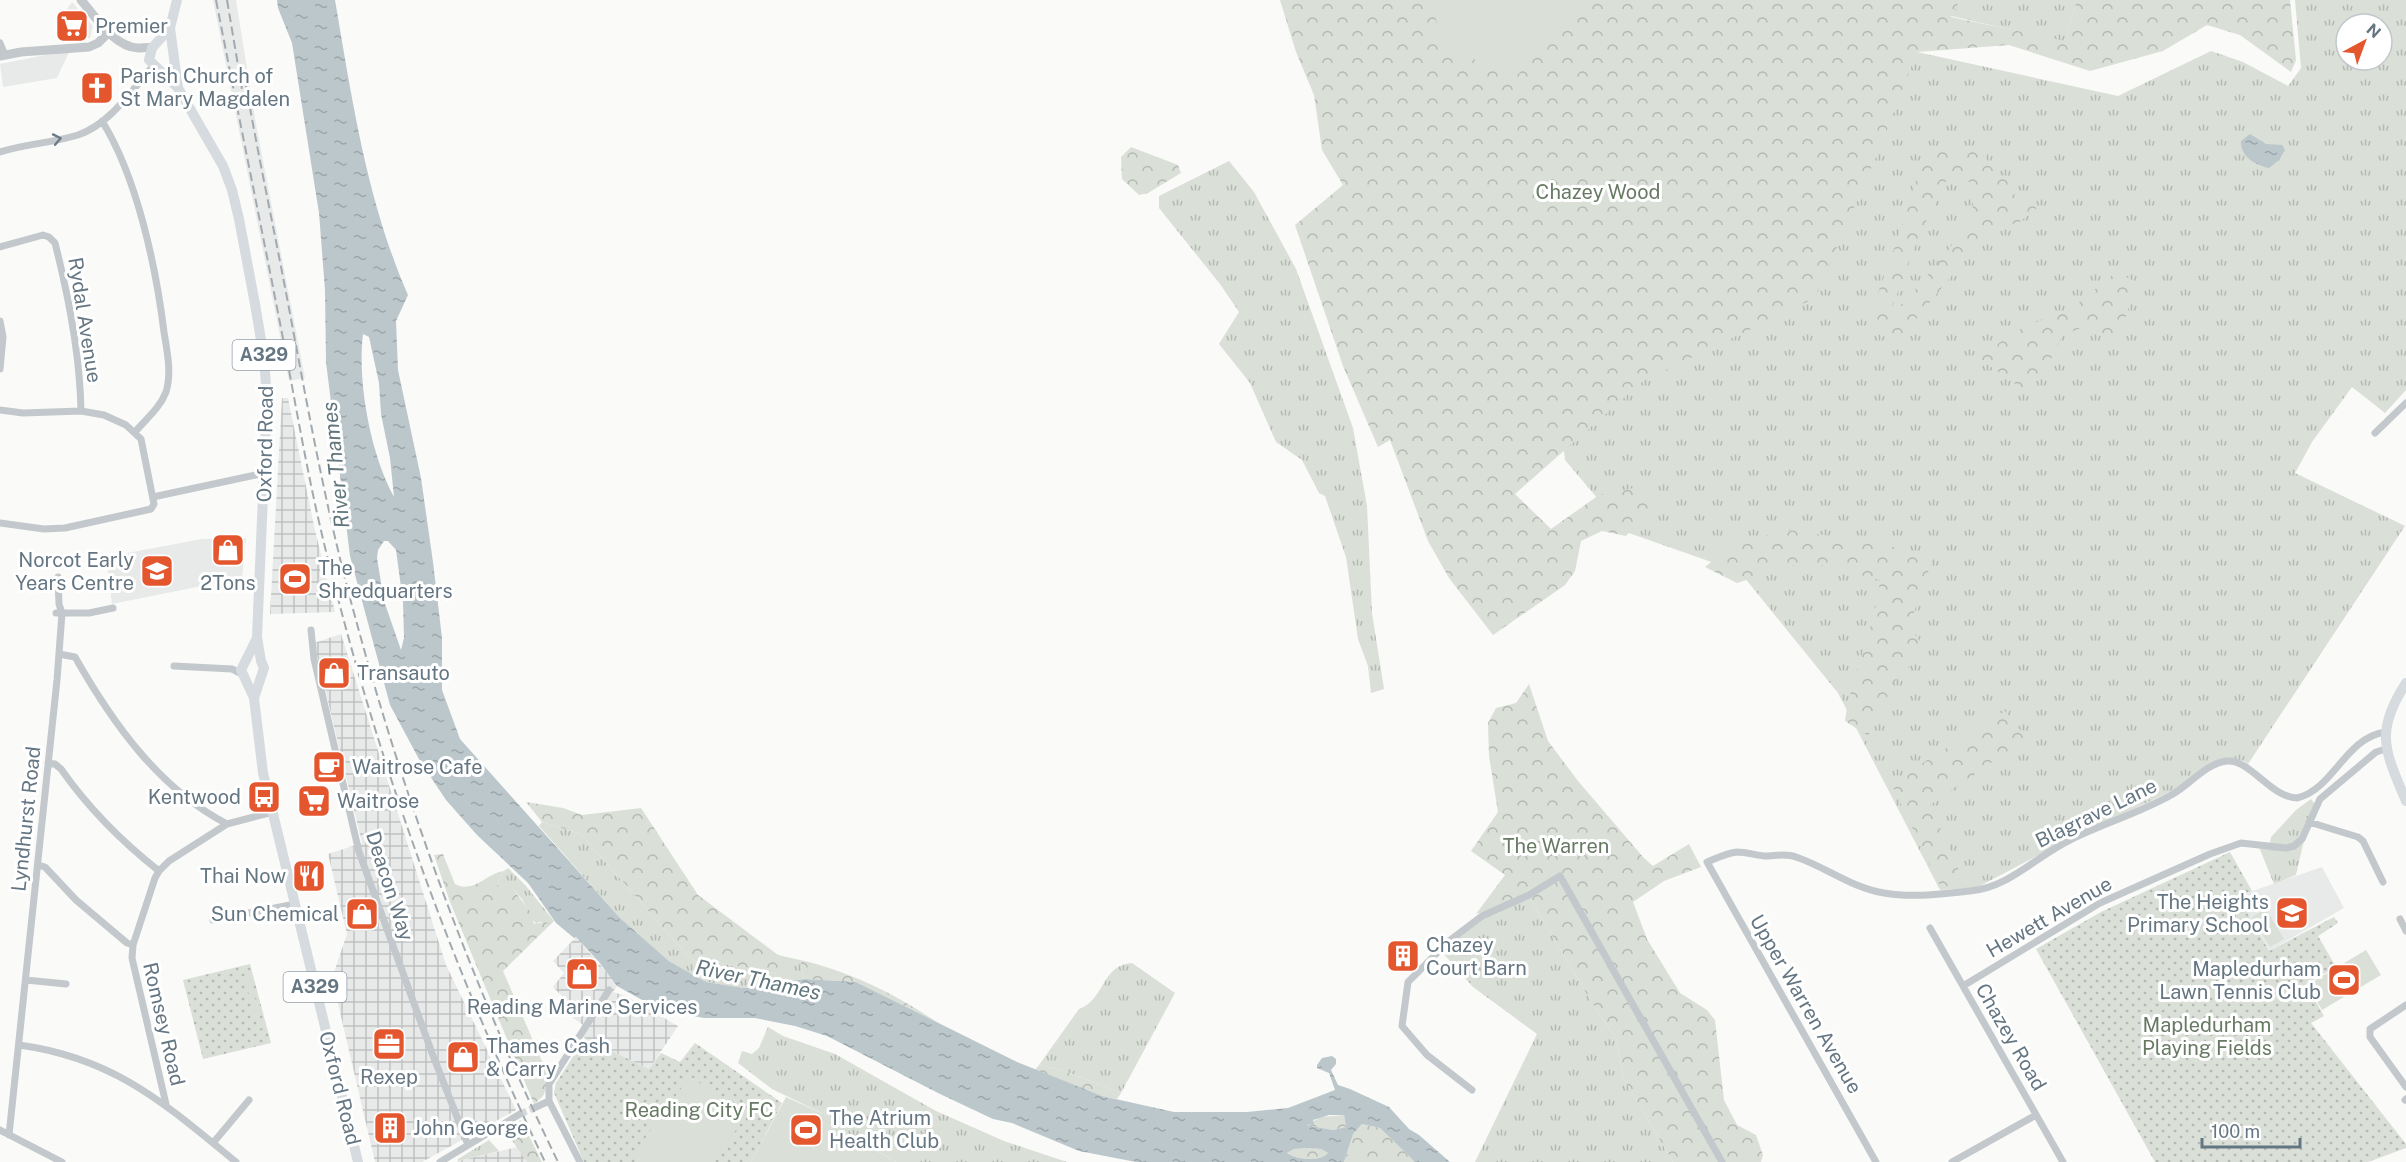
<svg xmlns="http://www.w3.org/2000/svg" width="2406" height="1162" font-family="'Public Sans',sans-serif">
  <defs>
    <pattern id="industrial-grid" width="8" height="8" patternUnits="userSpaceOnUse" patternTransform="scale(1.5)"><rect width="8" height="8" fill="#e8e9e9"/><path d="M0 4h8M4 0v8" fill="none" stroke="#c0c1c2"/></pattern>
    <pattern id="grass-tufts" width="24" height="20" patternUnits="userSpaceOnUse" patternTransform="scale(1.5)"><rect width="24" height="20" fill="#dadfd7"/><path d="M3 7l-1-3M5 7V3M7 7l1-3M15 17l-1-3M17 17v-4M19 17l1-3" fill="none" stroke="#b4b9b4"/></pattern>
    <pattern id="forest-crowns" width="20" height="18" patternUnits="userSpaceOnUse" patternTransform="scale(1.5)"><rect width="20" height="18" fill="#dadfd7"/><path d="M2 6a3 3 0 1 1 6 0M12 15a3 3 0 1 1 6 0" fill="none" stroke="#b4b9b4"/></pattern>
    <pattern id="park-dots" width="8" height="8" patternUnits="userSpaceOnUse" patternTransform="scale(1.5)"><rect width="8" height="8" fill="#dadfd7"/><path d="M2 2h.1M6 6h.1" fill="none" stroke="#b4b9b4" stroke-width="1.8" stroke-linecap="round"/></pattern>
    <pattern id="water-ripples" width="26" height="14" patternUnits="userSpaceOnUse" patternTransform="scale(1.5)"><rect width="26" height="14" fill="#bbc7cb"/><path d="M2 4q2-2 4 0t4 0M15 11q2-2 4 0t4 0" fill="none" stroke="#9ca6aa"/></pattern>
  </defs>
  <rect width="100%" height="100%" fill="#fafaf8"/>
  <!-- built -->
  <path fill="#e8e9e9" d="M213 0H236L256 124 305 378 289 381Z
    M72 2 93 26 90 38 61 42 60 19Z
    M70 50 57 78 3 87 0 64Z
    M246 538 242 578 112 604 106 557 202 539Z
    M2322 867 2344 908 2269 951 2238 896Z"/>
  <!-- industrial -->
  <path fill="url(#industrial-grid)" d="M282 398H288L314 526 335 612 270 614Z
    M341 634 446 965 516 1110 422 1162H375L332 978 347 934 328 854 362 843 314 643Z
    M576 937 614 981 617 986 613 992 626 996 678 1026 649 1069 585 1038 578 1033 583 1025 558 1007 564 998 553 987 564 973 553 961Z
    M517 1147 527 1162H456L458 1161Z"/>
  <!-- grass -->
  <path fill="url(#grass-tufts)" fill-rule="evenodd" d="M1960 0H2077L2065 42 1951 16Z
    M2295 0H2406V390L2385 413 2352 387 2312 442 2295 473 2405 526 2248 764 2244 761 2229 758 2217 761 2182 786 2052 848 1976 888 1940 890 1838 693 1740 572 1626 532 1565 460 1560 417 1917 52 2118 96 2211 51 2243 62 2288 86 2301 68ZM2346 24H2382V60H2346Z
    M1229 161 1254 192 1296 269 1353 428 1367 506 1372 613 1384 689 1371 693 1368 666 1358 639 1346 557 1325 496 1319 493 1302 460 1276 442 1250 383 1219 344 1239 312 1220 284 1159 208V196Z
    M2311 799 2315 804C2310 816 2303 842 2289 845 2284 846 2276 844 2270 843L2271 837 2296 810Z
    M542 822 581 834 687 955 702 967 711 961 778 974V955L800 960 804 979 744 988 706 982 669 961 620 918 539 826Z
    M2304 840 2296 875 2274 884 2259 847 2294 849Z
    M508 868 526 886 554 921 551 924 539 922 536 924 522 899 513 889H500L497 883 504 871Z
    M1530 898 1595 1008 1616 1038 1624 1079 1673 1162H1475L1537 1034 1473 987 1442 952 1479 919Z
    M1132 963 1175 993 1121 1093 1062 1070 1039 1065 1079 1009C1105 1000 1101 965 1132 963Z
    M768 1027 783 1036 835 1054 936 1111 1004 1141 1067 1162H896L864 1143 862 1146 858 1144 830 1117 772 1089 738 1063 742 1051 752 1054 759 1048Z
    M489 1140 499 1151 458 1161V1159Z"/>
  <!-- forest -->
  <path fill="url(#forest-crowns)" fill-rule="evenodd" d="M1280 0H1960L1951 17 2065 41 2077 0H2290L2296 60 2291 72 2240 35 2207 25 2163 51 2090 71 2009 45 1917 52 1880 148 1815 298 1643 381 1515 494 1551 529 1599 495 1633 488 1657 497 1626 536 1602 531 1581 541 1575 571 1565 585 1493 635 1449 578 1428 541 1390 440 1378 447 1343 366 1295 225 1343 185 1322 150 1314 95 1296 52Z
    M1131 147 1178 165 1181 173 1148 193 1139 195 1122 179 1121 157Z
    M1959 147 1980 152 1994 169 2013 186 2012 193 2037 208 2017 224 1995 223 1898 341 1880 335 1867 323 1898 238 1924 154ZM1951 172 1968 179C1971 189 1975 200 1972 211 1966 235 1908 299 1888 318L1921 231Z
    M2116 272 2136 282 2123 326 2114 337 2085 326 2062 336 2043 376 2021 388 1977 357 2024 327 2071 309Z
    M1789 530 1882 543 1932 561 1909 627 1919 640 1914 662 1895 681 1868 736 1845 721C1852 673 1875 628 1880 580L1806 561 1737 583 1705 567 1735 542Z
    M1529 684 1548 741 1578 781 1643 857 1653 866 1689 844 1701 867 1664 881 1633 902 1647 939 1680 993 1707 1010 1715 1020 1724 1100 1737 1125 1756 1135 1763 1155 1761 1162H1673L1624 1079 1616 1038 1595 1008 1530 898 1476 914 1505 875 1471 851 1498 812 1489 756 1488 723 1496 708 1516 703Z
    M2005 711 2027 738 1930 805 1966 887 1940 886 1891 783Z
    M526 802 563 808 582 815 641 808 698 895 778 955V974L711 961 702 967 687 955 581 834 542 822Z
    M443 854 455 884C474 894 485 874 504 871L497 883 500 889H513L535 918 533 922 535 924 545 922 551 924 503 971 550 1080 543 1096 534 1104 450 902 434 855Z
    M800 960C849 971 896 994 938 1023L856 982 804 979Z
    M1039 1065 1062 1070 1121 1093 1117 1099 1102 1096 1035 1070Z
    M1344 1115 1346 1127 1333 1130 1306 1125 1321 1117Z
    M521 1120 542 1162H527L504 1129Z
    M1362 1124 1380 1128 1415 1162H1344L1353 1134Z
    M1308 1148 1321 1149 1328 1153C1321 1162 1297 1160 1287 1153L1294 1149Z"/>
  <!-- park -->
  <path fill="url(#park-dots)" d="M2230 852 2252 891 2238 896 2269 951 2334 917 2338 923 2318 936 2336 967 2306 984 2324 1016 2311 1023 2406 1144V1148L2368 1162H2155L2036 949 2101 912Z
    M250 964 271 1043 203 1059 183 980Z
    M585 1038 649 1069 661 1053 680 1062 695 1043 782 1103 751 1162H584L554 1093 556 1083Z"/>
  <!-- garden -->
  <path fill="#dadfd7" d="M1431 0H1595L1513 79 1442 43Z
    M2266 909 2284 939 2270 947 2252 917Z
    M2366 950 2381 975 2322 1010 2307 985Z
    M250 979 263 1028 258 1029 245 980Z
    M690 1076 746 1116 713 1162H641L632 1156Z
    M786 1097 830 1117 858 1144 862 1146 863 1143 896 1162H751Z"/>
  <!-- water -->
  <path fill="url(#water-ripples)" fill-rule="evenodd" d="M277 0H335C352 99 367 202 408 295L396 321 398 370 421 478 433 562 442 638V690L460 739 620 918 669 961 706 982 744 988 804 979 856 982 1017 1062 1102 1096 1174 1112H1247L1288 1108 1335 1090 1329 1073 1317 1068V1065L1322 1058 1332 1056 1336 1059V1064L1331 1070 1338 1085 1350 1089 1389 1107 1409 1129 1419 1135 1450 1162H1415L1380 1128 1362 1124 1353 1134 1344 1162H1136L1079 1151 1012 1123 993 1119 940 1094 827 1036 795 1026 755 1018H704L660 1010 617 986 599 962 576 937 574 938 556 923 528 883 477 835 446 800 420 761 390 705 350 556 326 362 325 290 319 213 292 43 278 8ZM363 334 369 337 379 383 381 414 390 458 394 497C371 455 357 383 363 334ZM384 541H388L396 550 403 602 404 638 401 650 384 601 377 558 378 550ZM1344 1115 1346 1127 1333 1130 1306 1125 1314 1124 1313 1120 1329 1115ZM1308 1148 1321 1149 1328 1153C1320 1162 1297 1160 1287 1153L1294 1149Z
    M2250 134 2266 144 2282 145 2285 150 2279 160 2269 168C2255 165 2240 156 2241 141Z"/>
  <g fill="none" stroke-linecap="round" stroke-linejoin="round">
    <!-- minor-tunnel -->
    <path stroke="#d5d9db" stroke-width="7" stroke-dasharray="7 3.5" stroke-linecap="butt" d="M520 1114 536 1107"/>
    <!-- minor -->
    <path stroke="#c3c8cc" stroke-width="7" d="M0 43 5 55
      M102 121C137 177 156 267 164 332 167 351 172 373 166 392 160 408 146 419 135 432
      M0 152C25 144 52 143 78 135 110 124 132 90 153 66
      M0 247 43 235 49 237 55 243C69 298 80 354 81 411
      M0 321 3 337 0 369
      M0 410 23 413 81 411 104 415 126 425 141 439 154 504 151 509 65 528 44 529 0 523
      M2375 433 2406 403
      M153 497 265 473
      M56 613H89L113 608
      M311 630 314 659 359 852 432 1053 468 1145
      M59 654 75 657C112 722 158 788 227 824
      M174 666 232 669 242 674
      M48 763 55 764 61 769C89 809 121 841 159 871
      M2309 822 2358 837 2363 841 2383 882
      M38 865 45 867 76 900 127 943 133 945
      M2400 919 2406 931
      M213 920 295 904
      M1930 928 2063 1162
      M26 980 66 984
      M1963 986 2100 903 2210 854 2241 843 2286 848 2294 846 2302 839 2320 799 2376 752 2386 749
      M2406 1005 2370 1029V1037L2406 1087
      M19 1045C115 1058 165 1104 236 1162
      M1472 1090 1427 1055 1402 1026 1408 982 1449 941 1482 916 1529 895 1560 876 1722 1162
      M2405 1100 2406 1099
      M166 1104 132 958 133 945 155 878 159 871 169 861 227 824 273 812
      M536 1107 549 1101
      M0 1130 62 1162
      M9 1135 57 680 62 613 59 604 58 577
      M213 1143 249 1100
      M440 1162 520 1114
      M580 1162 549 1101V1084L609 990
      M1876 1162 1707 862C1717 858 1727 853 1737 852 1746 852 1755 855 1764 856 1775 856 1786 853 1796 857 1826 867 1852 888 1884 893 1912 898 1942 894 1970 891 2010 887 2035 857 2070 840 2104 823 2140 813 2173 794 2190 784 2207 763 2227 761 2250 759 2270 797 2297 798 2333 790 2345 738 2385 732
      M1952 1162 2036 1115"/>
    <!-- tertiary -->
    <path stroke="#c3c8cc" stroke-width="9" d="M81 0C95 16 114 47 138 48 143 48 147 47 152 48
      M0 56 21 52 89 47 98 43 109 32"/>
    <!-- primary -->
    <path stroke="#d6dbdf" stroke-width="10" d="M177 0 170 28 178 88
      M170 28 152 48 149 60 178 88 223 166 232 190 239 219 255 304 264 358 267 400 257 637 261 661 264 668 254 698 263 773 358 1162
      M2406 683C2374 732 2385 751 2406 801
      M254 698 241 670 257 638"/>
    <!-- rail -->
    <path stroke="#a2aab0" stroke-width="2" stroke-dasharray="9 4.5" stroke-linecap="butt" d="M216 0C237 108 259 215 280 323 296 404 309 487 330 567 381 772 454 972 545 1162
      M227 0 242 89
      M245 80C258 155 274 229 288 303 308 409 327 516 356 620 406 806 474 989 558 1162"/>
  </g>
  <!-- one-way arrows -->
  <defs><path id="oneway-chevron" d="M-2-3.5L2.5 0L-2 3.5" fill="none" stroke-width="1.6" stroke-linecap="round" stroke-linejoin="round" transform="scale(1.5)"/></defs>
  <use stroke="#6a7a87" href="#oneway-chevron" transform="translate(57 139) rotate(-11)"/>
  <!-- icons -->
  <defs>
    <symbol id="supermarket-square" viewBox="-11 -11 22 22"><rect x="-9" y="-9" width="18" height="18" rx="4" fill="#e4572e" stroke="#fff"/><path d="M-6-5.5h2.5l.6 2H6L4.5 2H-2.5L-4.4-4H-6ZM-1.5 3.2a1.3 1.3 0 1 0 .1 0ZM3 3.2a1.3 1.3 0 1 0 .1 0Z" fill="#fff"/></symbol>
    <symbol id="church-square" viewBox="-11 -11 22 22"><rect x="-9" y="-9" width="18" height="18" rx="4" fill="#e4572e" stroke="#fff"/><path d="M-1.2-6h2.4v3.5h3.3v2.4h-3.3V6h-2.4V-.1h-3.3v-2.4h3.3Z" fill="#fff"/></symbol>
    <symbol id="shop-square" viewBox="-11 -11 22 22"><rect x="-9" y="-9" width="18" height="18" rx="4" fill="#e4572e" stroke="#fff"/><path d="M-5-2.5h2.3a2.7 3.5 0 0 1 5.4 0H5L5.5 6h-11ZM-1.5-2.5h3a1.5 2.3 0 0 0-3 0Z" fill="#fff"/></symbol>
    <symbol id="school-square" viewBox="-11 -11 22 22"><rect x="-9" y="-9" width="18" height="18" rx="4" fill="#e4572e" stroke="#fff"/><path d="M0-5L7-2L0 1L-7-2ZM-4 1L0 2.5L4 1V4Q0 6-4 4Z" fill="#fff"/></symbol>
    <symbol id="stadium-square" viewBox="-11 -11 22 22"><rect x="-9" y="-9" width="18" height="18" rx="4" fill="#e4572e" stroke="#fff"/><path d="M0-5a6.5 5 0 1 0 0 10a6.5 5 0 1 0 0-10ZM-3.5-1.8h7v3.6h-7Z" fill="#fff"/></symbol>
    <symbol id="cafe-square" viewBox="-11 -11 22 22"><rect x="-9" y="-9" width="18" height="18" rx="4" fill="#e4572e" stroke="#fff"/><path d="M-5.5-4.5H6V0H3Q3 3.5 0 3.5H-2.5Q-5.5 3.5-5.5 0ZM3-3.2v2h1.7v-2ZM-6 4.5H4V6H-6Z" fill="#fff"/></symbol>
    <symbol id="bus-square" viewBox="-11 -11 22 22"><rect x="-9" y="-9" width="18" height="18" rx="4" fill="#e4572e" stroke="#fff"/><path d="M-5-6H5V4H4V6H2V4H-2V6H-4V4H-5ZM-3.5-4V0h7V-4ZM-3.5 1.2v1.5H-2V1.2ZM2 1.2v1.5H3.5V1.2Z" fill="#fff"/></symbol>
    <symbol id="restaurant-square" viewBox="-11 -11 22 22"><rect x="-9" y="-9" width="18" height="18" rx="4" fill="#e4572e" stroke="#fff"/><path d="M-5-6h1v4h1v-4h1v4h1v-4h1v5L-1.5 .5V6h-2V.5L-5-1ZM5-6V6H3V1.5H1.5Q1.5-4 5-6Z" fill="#fff"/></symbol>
    <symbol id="building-square" viewBox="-11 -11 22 22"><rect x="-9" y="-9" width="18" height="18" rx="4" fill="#e4572e" stroke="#fff"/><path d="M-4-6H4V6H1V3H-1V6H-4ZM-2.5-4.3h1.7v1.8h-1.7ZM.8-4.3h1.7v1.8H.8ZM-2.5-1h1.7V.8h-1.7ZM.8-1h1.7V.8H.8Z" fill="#fff"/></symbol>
    <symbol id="office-square" viewBox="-11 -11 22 22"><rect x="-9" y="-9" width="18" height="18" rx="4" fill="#e4572e" stroke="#fff"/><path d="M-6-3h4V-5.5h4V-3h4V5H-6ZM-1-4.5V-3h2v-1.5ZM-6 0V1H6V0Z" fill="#fff"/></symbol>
  </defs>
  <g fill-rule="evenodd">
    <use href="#supermarket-square" x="53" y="7" width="38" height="38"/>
    <use href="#church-square" x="78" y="69" width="38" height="38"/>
    <use href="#shop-square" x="209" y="531" width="38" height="38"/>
    <use href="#school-square" x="138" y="552" width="38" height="38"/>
    <use href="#stadium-square" x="276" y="560" width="38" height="38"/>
    <use href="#shop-square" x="315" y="654" width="38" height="38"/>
    <use href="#cafe-square" x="310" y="748" width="38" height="38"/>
    <use href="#bus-square" x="245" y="778" width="38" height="38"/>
    <use href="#supermarket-square" x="295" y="782" width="38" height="38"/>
    <use href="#restaurant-square" x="290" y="857" width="38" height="38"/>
    <use href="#school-square" x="2273" y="894" width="38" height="38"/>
    <use href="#shop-square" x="343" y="895" width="38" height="38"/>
    <use href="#building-square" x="1384" y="937" width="38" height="38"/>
    <use href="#shop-square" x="563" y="955" width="38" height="38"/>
    <use href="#stadium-square" x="2325" y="961" width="38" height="38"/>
    <use href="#office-square" x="370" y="1025" width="38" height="38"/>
    <use href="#shop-square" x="444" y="1038" width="38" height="38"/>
    <use href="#building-square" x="371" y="1109" width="38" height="38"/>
    <use href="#stadium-square" x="787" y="1111" width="38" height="38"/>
  </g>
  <g text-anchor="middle" stroke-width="6" stroke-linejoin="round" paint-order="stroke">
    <!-- shield labels -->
    <g fill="#fff" stroke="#939fa8" stroke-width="1.5">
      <rect x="232.5" y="340" width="63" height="30" rx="4.5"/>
      <rect x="283.5" y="972" width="63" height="30" rx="4.5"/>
    </g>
    <g font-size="18" font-weight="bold" fill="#657683">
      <text x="264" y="361">A329</text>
      <text x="315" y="993">A329</text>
    </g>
    <!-- poi labels -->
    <g font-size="20" fill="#657683" stroke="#fff" text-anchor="start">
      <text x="95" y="33">Premier</text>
      <text x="120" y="83">Parish Church of<tspan x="120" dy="23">St Mary Magdalen</tspan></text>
      <text x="134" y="567" text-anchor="end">Norcot Early<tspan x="134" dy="23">Years Centre</tspan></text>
      <text x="318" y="575">The<tspan x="318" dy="23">Shredquarters</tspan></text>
      <text x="228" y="590" text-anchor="middle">2Tons</text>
      <text x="357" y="680">Transauto</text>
      <text x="352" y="774">Waitrose Cafe</text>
      <text x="241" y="804" text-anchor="end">Kentwood</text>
      <text x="337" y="808">Waitrose</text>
      <text x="286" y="883" text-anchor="end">Thai Now</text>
      <text x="2269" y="909" text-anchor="end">The Heights<tspan x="2269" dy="23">Primary School</tspan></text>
      <text x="339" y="921" text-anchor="end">Sun Chemical</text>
      <text x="1426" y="952">Chazey<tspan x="1426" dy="23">Court Barn</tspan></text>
      <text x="2321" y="976" text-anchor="end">Mapledurham<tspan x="2321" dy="23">Lawn Tennis Club</tspan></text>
      <text x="582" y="1014" text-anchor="middle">Reading Marine Services</text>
      <text x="486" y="1053">Thames Cash<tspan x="486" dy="23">&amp; Carry</tspan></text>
      <text x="389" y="1084" text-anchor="middle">Rexep</text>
      <text x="829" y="1125">The Atrium<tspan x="829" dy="23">Health Club</tspan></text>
      <text x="413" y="1135">John George</text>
    </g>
    <!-- park labels -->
    <g font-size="20" fill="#687a64" stroke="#fff">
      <text x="1598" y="199">Chazey Wood</text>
      <text x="1556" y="853">The Warren</text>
      <text x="2207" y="1032">Mapledurham<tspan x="2207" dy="23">Playing Fields</tspan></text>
      <text x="699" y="1117">Reading City FC</text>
    </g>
    <!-- street labels -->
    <g font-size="20" fill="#657683" stroke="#fff">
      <text transform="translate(85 320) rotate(81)" y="7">Rydal Avenue</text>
      <text transform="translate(265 444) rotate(-89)" y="7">Oxford Road</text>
      <text transform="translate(2096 813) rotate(-26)" y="7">Blagrave Lane</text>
      <text transform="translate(26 819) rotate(-84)" y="7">Lyndhurst Road</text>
      <text transform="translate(390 886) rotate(72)" y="7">Deacon Way</text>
      <text transform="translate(2049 917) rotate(-30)" y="7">Hewett Avenue</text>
      <text transform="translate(1806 1004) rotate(60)" y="7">Upper Warren Avenue</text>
      <text transform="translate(164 1024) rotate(77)" y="7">Romsey Road</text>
      <text transform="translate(2011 1037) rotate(60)" y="7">Chazey Road</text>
      <text transform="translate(340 1088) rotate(76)" y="7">Oxford Road</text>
    </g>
    <!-- water labels -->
    <g font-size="21" font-style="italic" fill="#60757c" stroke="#fff">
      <text transform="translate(336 465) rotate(-96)" y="7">River Thames</text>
      <text transform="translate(758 980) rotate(12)" y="7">River Thames</text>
    </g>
  </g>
  <!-- north arrow -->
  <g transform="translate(2364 42) rotate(41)"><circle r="28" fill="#ffffff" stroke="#c1c8cd" stroke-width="1.5"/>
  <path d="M0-4.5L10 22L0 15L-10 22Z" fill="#e4572e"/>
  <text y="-9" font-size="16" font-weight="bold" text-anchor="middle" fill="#657683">N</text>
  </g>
  <!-- scale -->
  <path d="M2202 1138v9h98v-9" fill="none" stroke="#657683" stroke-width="3"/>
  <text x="2211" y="1138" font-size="18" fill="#657683" stroke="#ffffff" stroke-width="4.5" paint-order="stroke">100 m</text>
</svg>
